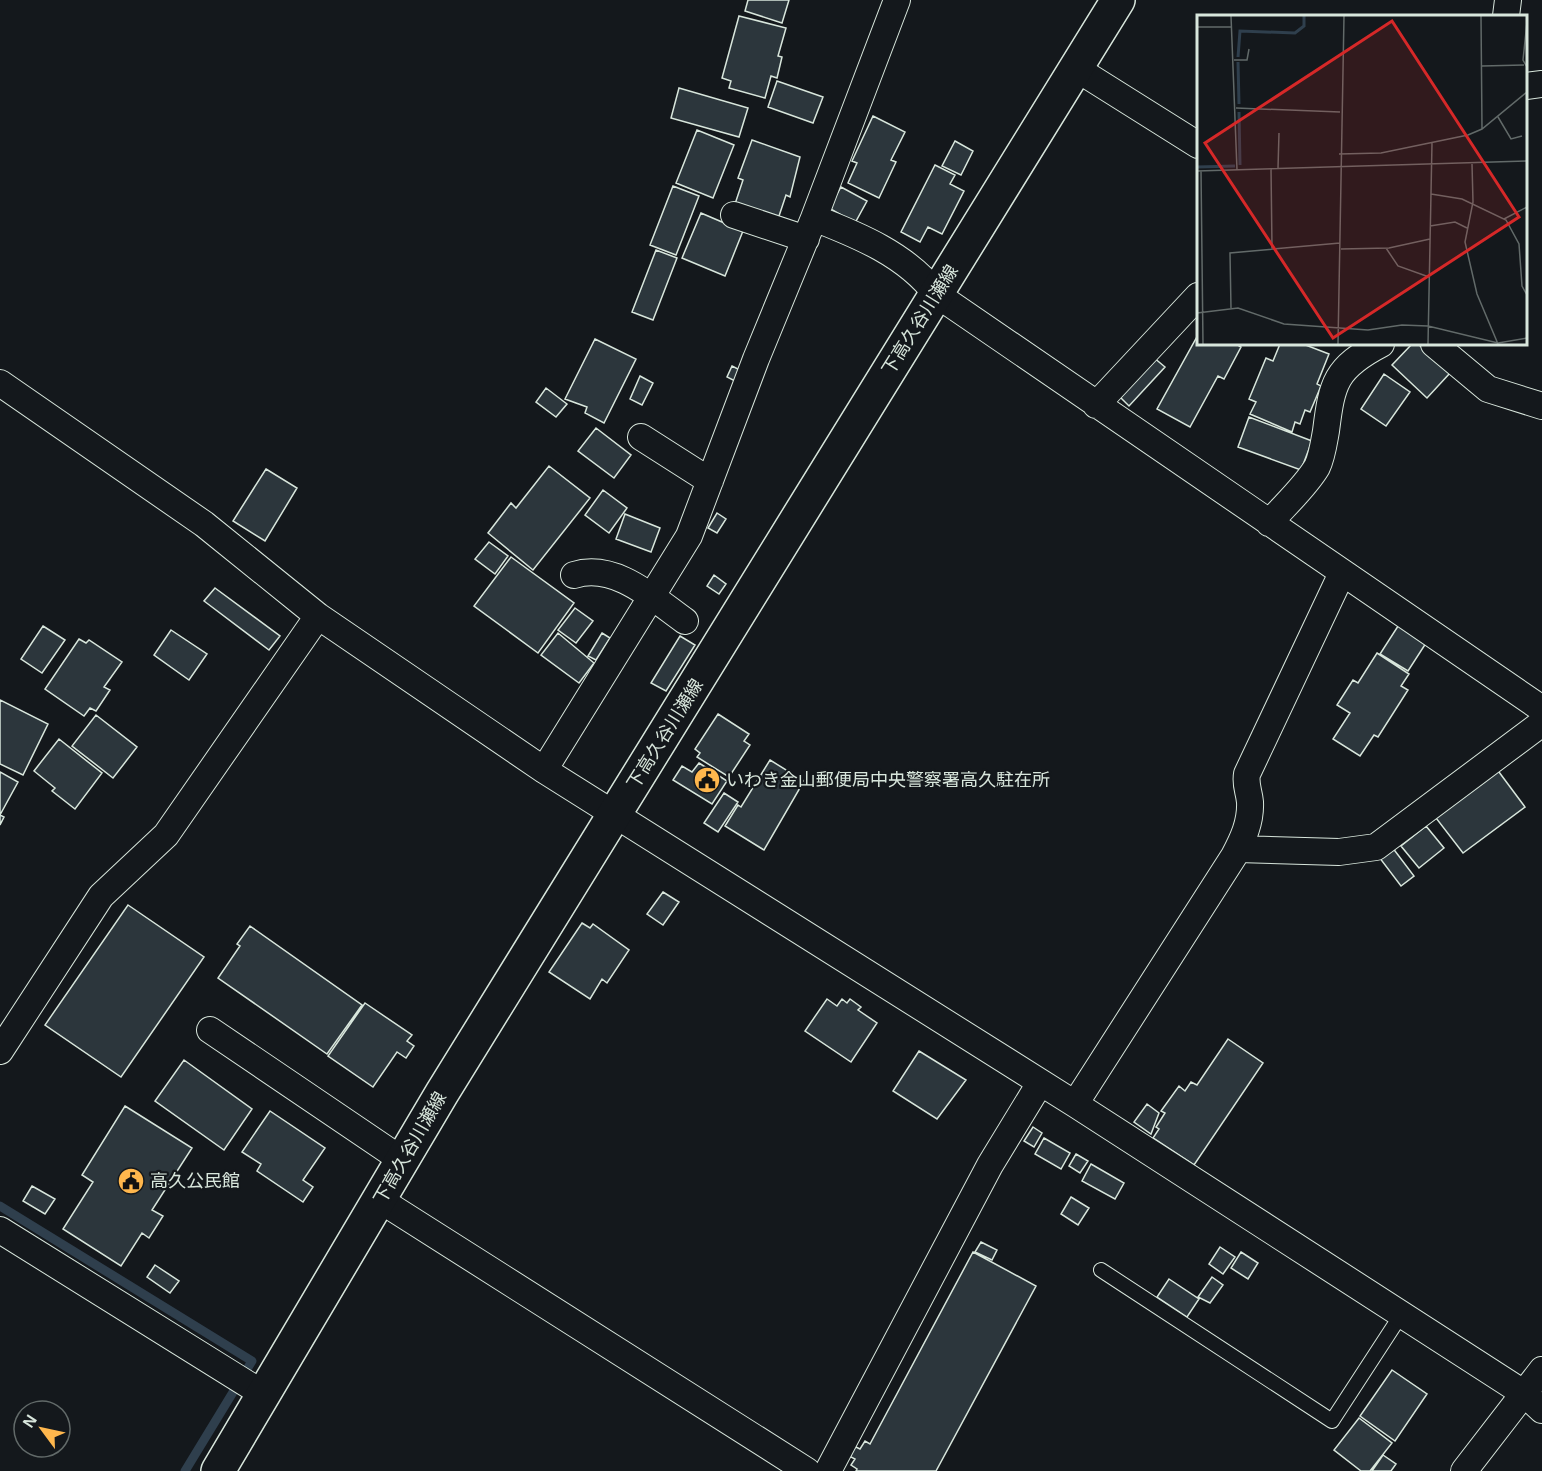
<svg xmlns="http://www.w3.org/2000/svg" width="1542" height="1471" font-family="Arial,'Noto Sans JP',sans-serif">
  <rect width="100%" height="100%" fill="#14181c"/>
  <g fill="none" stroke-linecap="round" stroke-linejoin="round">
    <!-- stream -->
    <path stroke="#2f3f4d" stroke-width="9" d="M0 1206 252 1361 185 1471"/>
  </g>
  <!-- building -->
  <path fill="#2c363c" stroke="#d8e6dc" stroke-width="1.5" d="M748 0H789L782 23 745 11Z
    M739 16 786 28 778 56 782 57 777 78 771 76 765 98 729 88 731 81 722 78Z
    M777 81 823 97 813 123 768 107Z
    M679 88 748 108 739 137 671 118Z
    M873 116 905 132 891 160 896 162 879 198 848 183 857 163 852 161Z
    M697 130 734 145 713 198 676 183Z
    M752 140 800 157 790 197 786 195 777 222 734 207 743 180 738 178Z
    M955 141 973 151 961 175 942 166Z
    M935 165 955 175 950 184 964 191 942 234 928 227 920 242 901 232Z
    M673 186 699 196 676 255 650 245Z
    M841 187 867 201 855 223 829 208Z
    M701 213 743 231 725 276 682 258Z
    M656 250 677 258 653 320 632 312Z
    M1198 335V344H1236L1241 347 1224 379 1218 376 1190 427 1157 409Z
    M595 339 636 359 604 423 585 413 587 407 565 399Z
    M1280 344H1303L1329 354 1317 384 1321 386 1310 412 1305 410 1300 424 1295 422 1292 432 1250 414 1256 402 1249 399 1266 358 1273 361Z
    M1412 344H1418L1450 373 1427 398 1392 365Z
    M1153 357 1165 367 1129 406 1118 395Z
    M732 366 740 370 735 381 727 377Z
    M1384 374 1410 392 1386 426 1361 409Z
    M640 376 653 383 642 405 630 399Z
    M546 388 567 404 556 417 536 402Z
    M1249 417 1312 441 1301 470 1238 447Z
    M596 428 631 455 614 478 578 451Z
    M549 466 590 498 533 570 488 533 511 503 516 508Z
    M266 469 297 488 265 541 233 521Z
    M603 490 627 508 609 533 585 515Z
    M717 513 726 519 717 533 708 528Z
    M625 514 660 528 651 552 616 539Z
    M489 542 508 556 495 574 475 559Z
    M511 557 574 603 538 653 474 606Z
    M714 575 726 584 719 594 707 586Z
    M215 588 280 636 269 650 204 601Z
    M575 608 593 621 576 643 558 630Z
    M1400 623 1428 640 1408 671 1380 654Z
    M43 626 65 640 42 673 21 659Z
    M171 630 207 654 189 680 154 655Z
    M558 633 594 663 579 683 541 655Z
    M602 633 610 638 596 660 588 656Z
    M680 636 695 645 666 691 651 683Z
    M79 639 86 643 89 640 122 662 104 687 110 690 96 711 90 708 84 716 45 689Z
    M1377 653 1409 674 1401 686 1408 690 1378 737 1374 735 1360 756 1333 739 1350 713 1337 705 1353 680 1358 683Z
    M0 700 48 724 23 775 0 764Z
    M718 714 749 734 744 741 750 745 729 777 697 757 700 753 695 749Z
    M96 715 137 747 113 778 72 746Z
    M59 739 102 773 75 809 52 791 55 788 34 771Z
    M770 760 804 781 764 850 725 826 738 805 741 807Z
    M699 763 727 781 712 804 673 780 682 766 692 772Z
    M1496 768 1525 807 1463 853 1436 818 1478 786 1476 783Z
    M0 772 18 782 0 815 4 817 0 825Z
    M724 793 738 802 718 832 704 823Z
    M1426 826 1444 848 1419 868 1401 846Z
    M1392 847 1414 876 1401 886 1379 857Z
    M663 892 679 902 663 925 647 914Z
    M128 905 204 957 121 1077 45 1025Z
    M582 923 590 928 593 924 629 950 607 983 602 979 590 999 549 972Z
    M250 926 362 1005 327 1054 218 978 240 946 237 944Z
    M827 999 837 1006 842 999 847 1003 850 999 861 1007 858 1010 877 1023 851 1062 805 1031Z
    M365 1003 412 1035 407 1041 414 1046 406 1058 397 1052 373 1087 328 1056Z
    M1228 1039 1263 1063 1194 1165 1153 1138 1159 1129 1156 1127 1165 1113 1161 1111 1179 1086 1185 1091 1191 1082 1197 1085Z
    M919 1051 966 1080 937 1119 893 1091Z
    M184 1060 252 1109 224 1150 155 1101Z
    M1147 1104 1159 1113 1151 1134 1134 1122Z
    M125 1106 192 1148 152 1210 163 1216 149 1238 142 1233 121 1266 63 1229 93 1182 82 1175Z
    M270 1111 325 1148 303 1180 313 1187 303 1202 257 1171 261 1164 242 1152Z
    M1033 1127 1042 1133 1034 1147 1024 1141Z
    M1044 1138 1070 1153 1061 1169 1035 1154Z
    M1076 1154 1088 1161 1080 1173 1069 1166Z
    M1091 1164 1124 1183 1115 1199 1082 1181Z
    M32 1186 55 1199 45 1214 23 1201Z
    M1071 1197 1089 1208 1078 1225 1061 1214Z
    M981 1242 997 1250 992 1260 975 1252Z
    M1220 1247 1235 1257 1223 1274 1209 1264Z
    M973 1252 1036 1286 936 1471H856L857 1469 851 1465 855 1459 849 1456 854 1446 860 1449 865 1441 870 1444Z
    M1241 1252 1258 1263 1248 1279 1231 1268Z
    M155 1265 179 1281 170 1293 147 1277Z
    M1212 1277 1223 1285 1210 1303 1198 1297Z
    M1169 1279 1199 1299 1187 1317 1157 1297Z
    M1392 1370 1427 1394 1395 1441 1360 1416Z
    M1359 1418 1392 1443 1370 1471H1361L1334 1450Z
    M1383 1455 1396 1464 1391 1471H1372Z"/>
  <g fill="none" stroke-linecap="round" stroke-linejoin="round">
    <defs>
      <path id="service" d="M1101 1270 1332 1421 1401 1315"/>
      <path id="minor" d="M1506 16 1508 0
        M1077 69 1198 145
        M1526 86 1542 84
        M734 215 806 239
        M814 218C858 235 907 255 936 294L1542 709
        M1434 344 1488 389 1542 406
        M0 383 204 524 318 616 544 770 1075 1104 1525 1394 1542 1410
        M1096 405 1198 296
        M641 437 710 481
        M1269 523C1285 505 1305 487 1317 467 1322 457 1324 442 1326 431 1332 383 1335 368 1381 344
        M574 575C615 562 654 599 685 621
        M544 770 689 536 756 359 814 218 897 0
        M1238 849 1339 852 1376 847 1542 723
        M210 1030 402 1160
        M0 1051 101 896 166 835 318 616
        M1075 1104 1234 856C1243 839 1251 822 1250 802 1249 791 1245 785 1247 774L1342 573
        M380 1200 807 1471
        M0 1230 265 1395
        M828 1471 990 1165 1040 1083
        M1464 1471 1542 1370"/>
      <path id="secondary" d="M218 1471 442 1093 1118 0"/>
    </defs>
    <!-- service casing -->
    <use href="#service" stroke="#d8e6dc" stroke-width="16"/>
    <!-- minor casing -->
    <use href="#minor" stroke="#d8e6dc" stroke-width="28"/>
    <!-- secondary casing -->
    <use href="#secondary" stroke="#d8e6dc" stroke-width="36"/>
    <!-- service -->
    <use href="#service" stroke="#14181c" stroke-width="14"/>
    <!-- minor -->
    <use href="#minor" stroke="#14181c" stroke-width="26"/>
    <!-- secondary -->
    <use href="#secondary" stroke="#14181c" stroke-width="33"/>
  </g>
  <!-- icons -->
  <defs>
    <symbol id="civic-disc" viewBox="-11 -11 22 22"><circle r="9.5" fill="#ffb74d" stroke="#14181c"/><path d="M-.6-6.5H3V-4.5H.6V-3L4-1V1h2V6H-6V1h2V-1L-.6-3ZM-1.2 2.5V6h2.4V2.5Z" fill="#111"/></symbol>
  </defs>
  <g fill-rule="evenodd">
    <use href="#civic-disc" x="692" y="765" width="30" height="30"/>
    <use href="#civic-disc" x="116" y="1166" width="30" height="30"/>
  </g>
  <g text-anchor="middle" stroke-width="4.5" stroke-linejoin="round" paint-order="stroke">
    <!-- street labels -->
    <g font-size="18" fill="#d8e6dc" stroke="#14181c">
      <text transform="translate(920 320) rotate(-58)" y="6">下高久谷川瀬線</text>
      <text transform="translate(665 734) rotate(-58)" y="6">下高久谷川瀬線</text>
      <text transform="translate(410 1148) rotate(-60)" y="6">下高久谷川瀬線</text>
    </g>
    <!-- poi labels -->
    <g font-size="18" fill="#d8e6dc" stroke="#14181c" text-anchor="start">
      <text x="726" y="786">いわき金山郵便局中央警察署高久駐在所</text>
      <text x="150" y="1187">高久公民館</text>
    </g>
  </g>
  <!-- overview -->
  <g transform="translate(1197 15)">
    <rect width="330" height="330" fill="#14181c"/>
    <path fill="none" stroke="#2f3f4d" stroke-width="3" d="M41 42 43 16 98 18 107 11V1M41 47 42 89M42 97 43 150M0 152 38 151"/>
    <path fill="none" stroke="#626a69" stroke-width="1.5" d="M34 1 40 155M284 1 285 114M330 7 326 45 330 52M0 12H34M37 45H50L52 34M285 51 327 50M39 93 143 97M301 102 314 124 325 121M142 139 184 138 271 120 285 114 330 77M275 149 276 187 268 227 280 279 301 329M74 153 75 233M81 153 82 118M0 156 330 146M4 156 6 329M234 179 265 184 309 205 322 229 325 271 330 280M307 204 330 192M233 211 258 207 270 213M189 233 201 251 232 262M144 234 192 233 233 224M34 293 33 238 143 228M0 298 41 293 87 309 171 315 205 310 231 311 301 328 330 323M141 329 147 1M231 329 235 128"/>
    <path fill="#d62828" fill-opacity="0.15" stroke="#d62828" stroke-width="3" d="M195 6 322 202 136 323 8 128Z"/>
    <rect width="330" height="330" fill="none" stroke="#d8e6dc" stroke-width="3"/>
  </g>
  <!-- north arrow -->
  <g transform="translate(42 1429) rotate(303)"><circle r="28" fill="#14181c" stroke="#626a69" stroke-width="1.5"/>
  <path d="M0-4.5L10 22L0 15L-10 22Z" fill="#ffb74d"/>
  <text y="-9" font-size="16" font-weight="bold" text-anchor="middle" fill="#d8e6dc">N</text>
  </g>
</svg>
